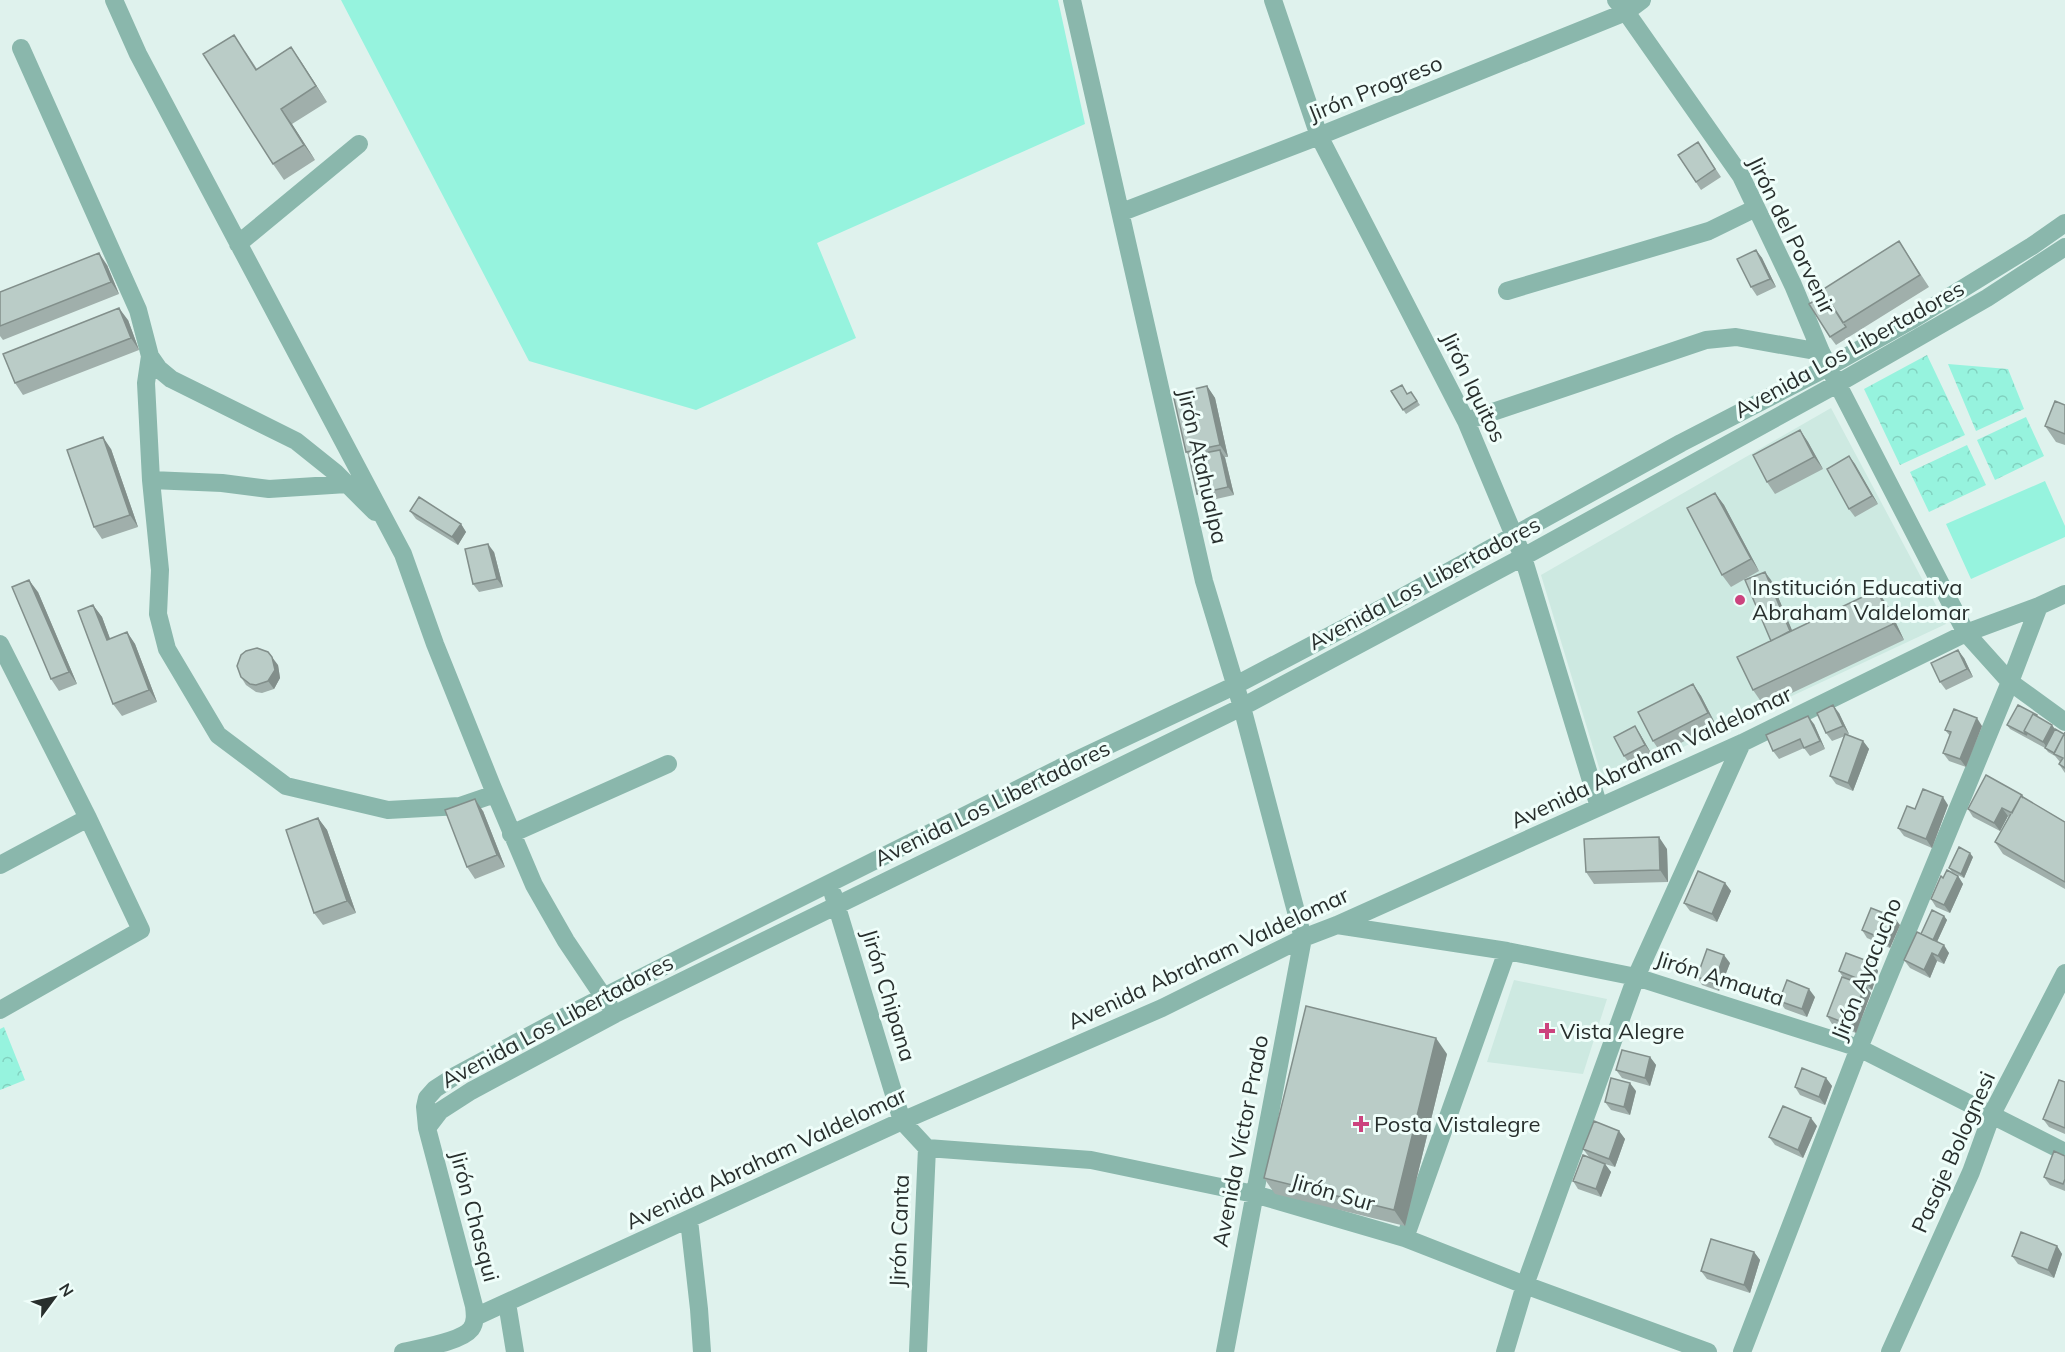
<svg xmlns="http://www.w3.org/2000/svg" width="2065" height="1352" font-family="Mulish,sans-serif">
  <defs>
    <pattern id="park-crowns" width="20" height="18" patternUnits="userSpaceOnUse" patternTransform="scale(1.5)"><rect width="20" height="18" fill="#96f3de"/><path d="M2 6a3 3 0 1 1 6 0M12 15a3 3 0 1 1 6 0" fill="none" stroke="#81d1bf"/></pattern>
  </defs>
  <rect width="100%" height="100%" fill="#dff2ed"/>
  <!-- built -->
  <path fill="#cde9e1" d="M1831 408 1946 624 1604 784 1541 575Z
    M1514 980 1607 999 1583 1074 1487 1062Z"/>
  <!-- grass -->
  <path fill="#96f3de" d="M341 0H1058L1085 124 817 243 856 338 696 410 529 361Z
    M2045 481 2065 526V537L1971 579 1946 524Z"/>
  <!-- park -->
  <path fill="url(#park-crowns)" d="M1927 355 1965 435 1900 465 1864 389Z
    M1948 364 2008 369 2024 409 1976 431Z
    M2026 417 2044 456 1995 480 1977 440Z
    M1967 445 1986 485 1929 512 1910 472Z
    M4 1027 25 1080 0 1090V1029Z"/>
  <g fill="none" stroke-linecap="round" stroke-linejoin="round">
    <!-- minor -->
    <path stroke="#8ab7ac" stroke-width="18" d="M114 0 138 54 403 554 435 644 492 786 534 885 566 941 609 1005
      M1072 0 1204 581 1242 707 1303 938 1225 1352
      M1273 0 1319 136 1466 421 1523 557 1599 807
      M1616 0 1626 12 1741 176 1793 285 1821 352 1966 633 2010 682 2065 722
      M21 48 138 310 150 356 146 383 151 480 160 570 158 614 167 649 218 735 286 786 388 810 460 806 495 794
      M1122 212 1319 136 1626 12 1642 0
      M238 244 359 144
      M1507 291 1709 231 1756 208
      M150 356 159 369 171 379 296 441 336 473 375 512
      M1466 421 1706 340 1736 337 1821 352
      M151 480 222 483 269 489 347 484
      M0 644 88 818 141 930 0 1010
      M511 834 668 764
      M0 865 88 818
      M833 894 902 1121 927 1148 918 1352
      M1337 925 1507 951 1636 977 1859 1048 2065 1152
      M427 1128 440 1111 471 1091 615 1014 1242 707 1523 557 1837 384 1987 298 2065 247
      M927 1148 1091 1160 1254 1194 1405 1238 1525 1285 1708 1352
      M689 1220 699 1309 702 1352
      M1405 1238 1507 951
      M507 1303 515 1352
      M475 1317 902 1121 1162 1008 1303 938 1337 925 1742 743 1966 633 2039 606 2065 594
      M403 1352C419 1348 461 1342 471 1329 476 1322 475 1314 474 1306L427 1128 425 1107 427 1098 435 1089 455 1076 566 1016 688 954 1060 768 1234 686 1388 605 1681 443 1828 367 1910 321 2032 246 2065 223
      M1505 1352 1525 1285 1636 977 1742 743
      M1742 1352 1859 1048 2010 682 2039 606
      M1890 1352 1971 1172 1992 1114 2065 973"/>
  </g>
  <!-- wall -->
  <path fill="#a0afab" d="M291 47 327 102 292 124 315 160 284 180 273 164 245 51 257 69Z
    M1698 142 1721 177 1701 190 1678 155Z
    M1899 241 1929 287 1836 345 1830 337 1825 294Z
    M1756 250 1762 258 1776 287 1757 296 1751 287Z
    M107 265 119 294 3 340 0 336V292Z
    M128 320 139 350 23 395 15 383Z
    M1207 386 1215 398 1228 457H1225L1234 495 1203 502 1197 494 1189 456 1186 452Z
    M1391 391 1408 394 1411 392 1420 405 1406 414Z
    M2065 405V445L2056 442 2045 426Z
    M1800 430 1808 442 1823 469 1775 494 1767 482Z
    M111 449 138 527 102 539 94 527Z
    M1849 456 1878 504 1855 517 1849 509Z
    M1715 493 1724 505 1759 571 1731 587 1722 575Z
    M410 511 461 524 466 532 458 545 416 519Z
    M494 552 503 587 479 592 473 584Z
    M1771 580 1792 631 1888 606 1904 640 1764 706 1753 690 1771 641Z
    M38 592 77 684 59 691 51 679Z
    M93 605 102 617 110 639 127 632 135 644 157 702 122 716 113 704Z
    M1964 658 1973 677 1946 690 1940 682Z
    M278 665 280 678 274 689 262 693 256 692 246 685 241 677Z
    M1693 684 1701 696 1716 725 1661 753 1653 741Z
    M1839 713 1849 734 1847 735 1863 741 1869 749 1853 791 1836 784 1830 776 1845 736 1832 741 1826 733Z
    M1814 724 1825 749 1810 756 1804 748 1779 759 1773 751Z
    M2007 725 2055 729 2064 734 2065 732V773L2059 764 2060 762 2055 756 2048 752 2045 748 2010 729Z
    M1982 726 1966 767 1949 761 1943 753 1950 736 1945 730Z
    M1640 734 1651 753 1630 764 1624 756Z
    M2022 795 2025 799 2065 822V889L2003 854 1995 842 2009 817 2008 816 2000 831 1973 817 1968 809Z
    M1948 805 1932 848 1904 836 1898 828 1915 809Z
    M483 811 505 867 475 879 467 867Z
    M318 818 327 830 356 913 323 925 314 913Z
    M1667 849 1668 882 1594 884 1586 872Z
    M1973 857 1964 878 1952 872 1949 868Z
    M1958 876 1963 884 1950 913 1936 907 1931 899 1943 878Z
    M1725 883 1731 891 1717 922 1690 911 1684 903Z
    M1944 916 1947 920 1937 942 1949 953 1944 964 1937 961 1930 978 1910 968 1904 960 1921 934Z
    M1900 925 1890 948 1867 938 1862 930Z
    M1730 963 1719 991 1702 985 1697 977Z
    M1873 963 1878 971 1872 990 1867 988 1871 993 1856 1033 1832 1024 1827 1016 1843 977 1839 971Z
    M1815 997 1807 1017 1785 1009 1779 1001Z
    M1447 1054 1405 1226 1275 1194 1264 1178Z
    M1650 1057 1656 1065 1650 1086 1622 1078 1616 1070Z
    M1826 1078 1832 1086 1825 1105 1800 1095 1795 1087Z
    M2065 1082V1134L2049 1127 2043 1119Z
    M1636 1091 1630 1115 1611 1110 1605 1102Z
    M1817 1126 1803 1158 1775 1145 1769 1137Z
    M1619 1131 1625 1139 1615 1167 1605 1164 1611 1172 1601 1197 1578 1189 1573 1181 1589 1157 1583 1149Z
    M2065 1156V1191L2050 1185 2044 1177Z
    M2057 1246 2062 1254 2054 1278 2018 1264 2012 1256Z
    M1754 1252 1760 1260 1750 1293 1707 1279 1701 1271Z"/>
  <!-- shaded-wall -->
  <path fill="#828f8b" d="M291 47 302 63 327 102 316 86Z
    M281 109 292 124 315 160 304 145Z
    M1756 250 1762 258 1776 287 1770 279Z
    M99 253 107 265 119 294 111 282Z
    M119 308 128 320 139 350 131 338Z
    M1207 386 1215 398 1228 457 1220 445Z
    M1800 430 1808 442 1823 469 1814 457Z
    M103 437 111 449 138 527 130 515Z
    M1220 450 1225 458 1234 495 1228 487Z
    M1849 456 1855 464 1878 504 1872 496Z
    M1715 493 1724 505 1759 571 1751 559Z
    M461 524 466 532 458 545 452 537Z
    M488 544 494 552 503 587 497 579Z
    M1765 572 1771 580 1797 642 1792 634Z
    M29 580 38 592 77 684 69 672Z
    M1877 590 1888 606 1904 640 1893 624Z
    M93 605 102 617 115 652 107 640Z
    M127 632 135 644 157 702 149 690Z
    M1958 650 1964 658 1973 677 1967 669Z
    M272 657 278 665 280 678 274 689 268 681Z
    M1693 684 1701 696 1716 725 1708 713Z
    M1833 705 1839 713 1849 734 1843 726Z
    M1808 716 1814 724 1825 749 1820 741Z
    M1977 718 1982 726 1966 767 1960 759Z
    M2052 725 2058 733 2049 750 2043 742Z
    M1635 726 1640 734 1651 753 1645 745Z
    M1863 741 1869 749 1853 791 1848 783Z
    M1943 797 1948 805 1932 848 1926 839Z
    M475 799 483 811 505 867 497 855Z
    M2002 808 2008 816 2000 831 1994 823Z
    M318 818 327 830 356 913 347 901Z
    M1659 837 1667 849 1668 882 1660 870Z
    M1970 853 1973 857 1964 878 1961 874Z
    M1958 876 1963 884 1950 913 1944 905Z
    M1725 883 1731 891 1717 922 1712 914Z
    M1944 916 1947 920 1935 946 1932 942Z
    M1894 917 1900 925 1890 948 1885 940Z
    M1944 945 1949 953 1944 964 1938 956Z
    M1932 953 1937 961 1930 978 1924 970Z
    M1724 955 1730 963 1719 991 1714 983Z
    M1873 963 1878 971 1872 990 1866 982Z
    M1865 985 1871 993 1856 1033 1850 1025Z
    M1809 989 1815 997 1807 1017 1802 1009Z
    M1436 1038 1447 1054 1405 1226 1394 1210Z
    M1650 1057 1656 1065 1650 1086 1645 1078Z
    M1826 1078 1832 1086 1825 1105 1819 1097Z
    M1630 1083 1636 1091 1630 1115 1624 1107Z
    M1811 1118 1817 1126 1803 1158 1798 1150Z
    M1619 1131 1625 1139 1615 1167 1609 1159Z
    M1605 1164 1611 1172 1601 1197 1596 1189Z
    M2057 1246 2062 1254 2054 1278 2048 1270Z
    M1754 1252 1760 1260 1750 1293 1744 1285Z"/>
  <!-- building -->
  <path fill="#baccc7" stroke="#828f8b" stroke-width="1.5" d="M234 35 256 70 291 47 316 86 281 109 304 145 273 164 203 54Z
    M1698 142 1715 169 1696 182 1678 155Z
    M1899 241 1920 275 1843 323 1822 290Z
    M1756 250 1770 279 1751 287 1737 259Z
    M99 253 111 282 0 326V292Z
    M1825 294 1846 327 1830 337 1809 304Z
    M119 308 131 338 15 383 3 354Z
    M1402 385 1407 394 1411 392 1417 401 1403 410 1391 391Z
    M1207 386 1220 445 1186 452 1173 394Z
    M2055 401 2065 405V434L2045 426Z
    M1800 430 1814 457 1767 482 1753 455Z
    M103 437 130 515 94 527 67 450Z
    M1220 450 1228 487 1197 494 1189 456Z
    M1849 456 1872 496 1849 509 1827 469Z
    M1715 493 1751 559 1722 575 1687 508Z
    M419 497 461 524 452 537 410 511Z
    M488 544 497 579 473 584 465 549Z
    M1765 572 1790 631 1771 641 1745 580Z
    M29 580 69 672 51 679 12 587Z
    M1877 590 1893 624 1753 690 1737 657Z
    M93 605 107 640 127 632 149 690 113 704 78 611Z
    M257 648 268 652 272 657 275 670 268 681 256 685 250 684 241 677 237 666 241 655 246 651Z
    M1958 650 1967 669 1940 682 1931 663Z
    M1693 684 1708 713 1653 741 1638 712Z
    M1833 705 1843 726 1826 733 1817 713Z
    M2018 705 2037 715V716L2033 714 2024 731 2027 735 2007 725Z
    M1954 709 1977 718 1960 759 1943 753 1951 732 1945 730Z
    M2033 714 2052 725 2043 742 2024 731Z
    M1808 716 1820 741 1804 748 1800 739 1773 751 1766 735Z
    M1635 726 1645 745 1624 756 1614 737Z
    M2055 729 2064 734 2054 753 2045 748Z
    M2065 732V768L2059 764 2063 758 2054 754Z
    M1845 734 1863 741 1848 783 1830 776Z
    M1986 775 2022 795V797L2021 796 2012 813 2002 808 1994 823 1968 809Z
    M1923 789 1943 797 1926 839 1898 828 1907 806 1915 809Z
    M2021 796 2065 822V882L1995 842Z
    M475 799 497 855 467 867 445 810Z
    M318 818 347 901 314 913 286 830Z
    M1659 837 1660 870 1586 872 1584 839Z
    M1959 847 1970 853 1961 874 1949 868Z
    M1947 870 1958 876 1944 905 1931 899 1941 876 1943 878Z
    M1698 871 1725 883 1712 914 1684 903Z
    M1871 908 1894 917 1885 940 1862 930Z
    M1932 910 1944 916 1933 940 1921 934Z
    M1917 932 1944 945 1938 956 1932 953 1924 970 1904 960Z
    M1707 949 1724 955 1714 983 1697 977Z
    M1846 953 1873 963 1866 982 1839 971Z
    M1842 977 1865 985 1850 1025 1827 1016Z
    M1787 980 1809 989 1802 1009 1779 1001Z
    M1306 1006 1436 1038 1394 1210 1264 1178Z
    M1622 1050 1650 1057 1645 1078 1616 1070Z
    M1802 1068 1826 1078 1819 1097 1795 1087Z
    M1611 1078 1630 1083 1624 1107 1605 1102Z
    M2059 1080 2065 1082V1128L2043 1119Z
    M1783 1106 1811 1118 1798 1150 1769 1137Z
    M1594 1121 1619 1131 1609 1159 1583 1149Z
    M2054 1151 2065 1156V1179L2063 1184 2044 1177Z
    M1583 1155 1605 1164 1596 1189 1573 1181Z
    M2021 1232 2057 1246 2048 1270 2012 1256Z
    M1711 1239 1754 1252 1744 1285 1701 1271Z"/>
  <!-- markers -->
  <g fill="#cc437e" stroke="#effefa" stroke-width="2">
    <circle cx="1740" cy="600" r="6"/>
    <path d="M1544 1022h6v6h6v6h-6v6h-6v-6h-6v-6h6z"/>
    <path d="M1358 1115h6v6h6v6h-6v6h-6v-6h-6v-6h6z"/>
  </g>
  <g text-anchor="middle" stroke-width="6" stroke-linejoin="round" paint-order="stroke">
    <!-- street labels -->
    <g font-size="22" fill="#282f2d" stroke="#effefa">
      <text transform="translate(1375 88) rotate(-22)" y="8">Jirón Progreso</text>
      <text transform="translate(1792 235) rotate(64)" y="8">Jirón del Porvenir</text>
      <text transform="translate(1849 349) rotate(-29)" y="8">Avenida Los Libertadores</text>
      <text transform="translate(1474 387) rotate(64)" y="8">Jirón Iquitos</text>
      <text transform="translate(1203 466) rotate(77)" y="8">Jirón Atahualpa</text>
      <text transform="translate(1424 583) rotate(-28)" y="8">Avenida Los Libertadores</text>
      <text transform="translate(1651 757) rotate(-25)" y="8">Avenida Abraham Valdelomar</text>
      <text transform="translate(992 803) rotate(-26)" y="8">Avenida Los Libertadores</text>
      <text transform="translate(1208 958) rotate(-25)" y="8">Avenida Abraham Valdelomar</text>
      <text transform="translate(1866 969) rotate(-68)" y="8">Jirón Ayacucho</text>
      <text transform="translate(1720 978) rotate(18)" y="8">Jirón Amauta</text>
      <text transform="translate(889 995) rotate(73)" y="8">Jirón Chipana</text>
      <text transform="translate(557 1021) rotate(-28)" y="8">Avenida Los Libertadores</text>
      <text transform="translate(1240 1141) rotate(-79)" y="8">Avenida Víctor Prado</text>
      <text transform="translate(1953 1152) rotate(-66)" y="8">Pasaje Bolognesi</text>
      <text transform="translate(766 1158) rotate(-25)" y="8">Avenida Abraham Valdelomar</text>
      <text transform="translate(1333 1192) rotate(16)" y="8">Jirón Sur</text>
      <text transform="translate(475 1216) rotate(75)" y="8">Jirón Chasqui</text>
      <text transform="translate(899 1231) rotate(-88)" y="8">Jirón Canta</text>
    </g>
    <!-- poi labels -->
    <g font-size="22" fill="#282f2d" stroke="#effefa" text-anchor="start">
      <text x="1752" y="595">Institución Educativa<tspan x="1752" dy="25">Abraham Valdelomar</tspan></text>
      <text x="1560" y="1039">Vista Alegre</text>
      <text x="1374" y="1132">Posta Vistalegre</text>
    </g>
  </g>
  <!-- north arrow -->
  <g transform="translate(54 1298) rotate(57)" stroke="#effefa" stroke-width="4.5" paint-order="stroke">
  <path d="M0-4.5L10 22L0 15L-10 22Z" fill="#282f2d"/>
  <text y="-9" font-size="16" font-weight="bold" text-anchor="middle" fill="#282f2d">N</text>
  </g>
</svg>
